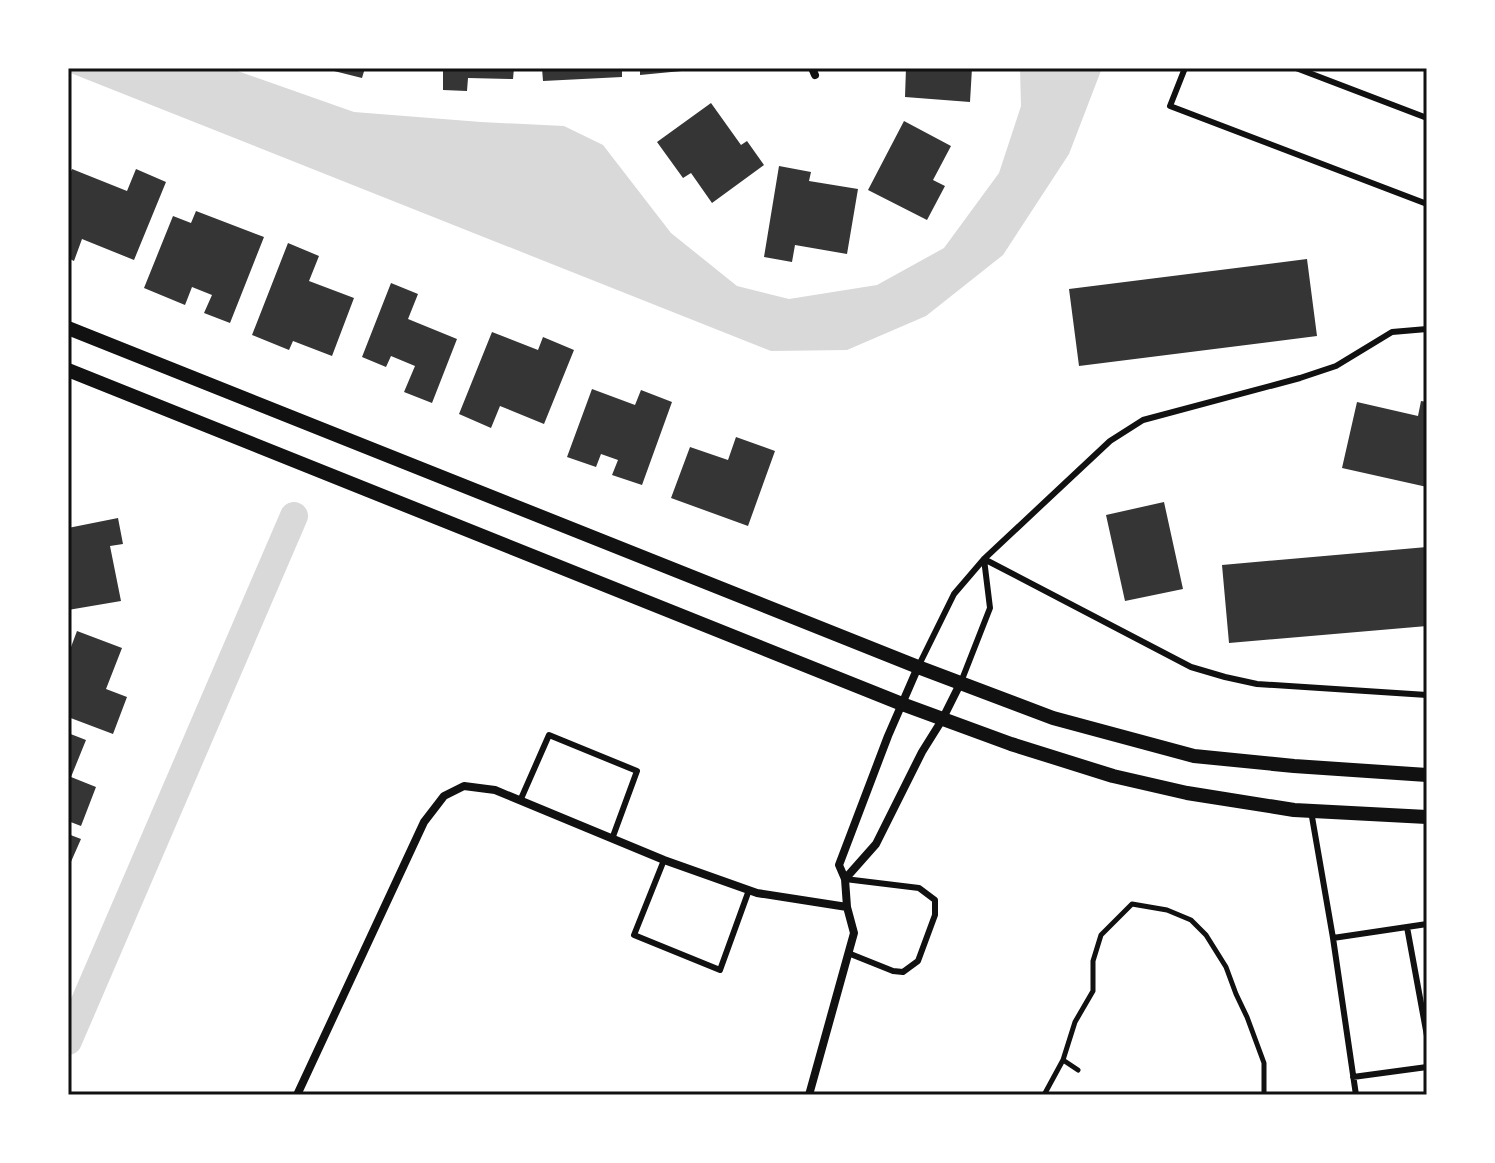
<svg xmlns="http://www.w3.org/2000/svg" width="1495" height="1163" font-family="Arial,sans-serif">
  <rect width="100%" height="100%" fill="#fff"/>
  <!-- water -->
  <path fill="#d9d9d9" d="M68 68H229L354 112 481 122 564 126 603 145 671 233 737 286 789 299 877 285 944 248 999 173 1021 106 1020 68H1102L1069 154 1003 255 926 316 847 350 771 351 68 72Z"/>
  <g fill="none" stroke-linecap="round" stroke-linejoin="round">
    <!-- canal -->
    <path stroke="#d9d9d9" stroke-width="28" d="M68 1041 294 516"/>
  </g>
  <!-- building -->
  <path fill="#353535" d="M335 68H365L362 78 334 71Z
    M443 68H514L513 79 468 78 467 91 443 90Z
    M542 68H622V77L543 81Z
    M640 68H692V70L640 75Z
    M906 68H972L970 102 905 97Z
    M711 103 741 145 747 141 764 165 712 203 691 173 683 178 657 142Z
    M904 121 951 146 933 180 945 186 927 220 868 190Z
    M779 166 811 172 809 181 858 189 847 254 795 245 792 262 764 257Z
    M72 169 127 191 136 169 166 182 134 260 82 239 74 261 68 258V178Z
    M196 211 264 237 230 323 204 313 212 295 192 287 185 305 144 288 173 216 191 223Z
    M288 243 319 256 309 281 354 298 332 356 293 341 289 350 252 335Z
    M1307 259 1317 336 1079 366 1069 289Z
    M391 283 418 294 408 319 457 339 432 403 404 392 415 366 391 356 386 367 362 357Z
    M492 332 538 350 543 337 574 350 544 424 500 406 491 428 459 414Z
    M592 389 635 405 641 390 672 402 642 485 612 475 618 460 601 454 596 467 567 457Z
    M1421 401 1427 402V487L1342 468 1357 402 1418 416Z
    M736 437 775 451 748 526 671 498 690 447 728 460Z
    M1164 502 1183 589 1125 601 1106 515Z
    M118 518 123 544 110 546 121 601 68 610V528Z
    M1427 547V626L1229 643 1222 565Z
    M77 631 122 648 106 689 127 697 113 734 68 717V655Z
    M68 733 86 740 71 777 96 787 81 826 68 821Z
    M68 834 81 839 70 864 68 863Z"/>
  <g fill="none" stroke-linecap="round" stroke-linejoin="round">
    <!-- path -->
    <path stroke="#111" stroke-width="5" d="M1063 1060 1078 1070
      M1044 1095 1063 1060 1075 1022 1093 991V961L1101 935 1132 904 1167 910 1191 920 1206 935 1226 967 1236 994 1247 1017 1264 1063V1095"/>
    <!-- service -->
    <path stroke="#111" stroke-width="6" d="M1185 68 1170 106 1427 204
      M1296 68 1427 118
      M984 559 1191 667 1225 677 1257 684 1427 695
      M918 667 954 594 984 559 1110 441 1143 420 1300 378 1336 366 1392 332 1427 329
      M961 682 990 608 984 559
      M520 801 549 735 637 771 612 839
      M1311 811 1333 938 1356 1095
      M664 860 634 935 720 970 749 890
      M845 879 919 888 935 900V915L918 961 903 972 893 971 848 953
      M1407 927 1427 1036
      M1333 938 1427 924
      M1353 1077 1427 1067"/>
    <!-- minor -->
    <path stroke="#111" stroke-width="8" d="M812 68 815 75
      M845 879 876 844 922 752 942 720 960 684
      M297 1095 424 822 444 796 464 786 495 790 664 860 757 893 847 907
      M809 1095 854 933 847 907 845 879 839 865 888 736 918 667"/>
    <!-- tertiary -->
    <path stroke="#111" stroke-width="14" d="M68 328 918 667 1053 718 1194 756 1294 766 1427 775
      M68 370 902 704 1011 744 1113 776 1187 793 1294 810 1427 817"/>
  </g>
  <!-- border -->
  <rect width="1495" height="1163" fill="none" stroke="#ffffff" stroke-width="140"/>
  <rect x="70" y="70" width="1355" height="1023" fill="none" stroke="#111" stroke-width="3"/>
</svg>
